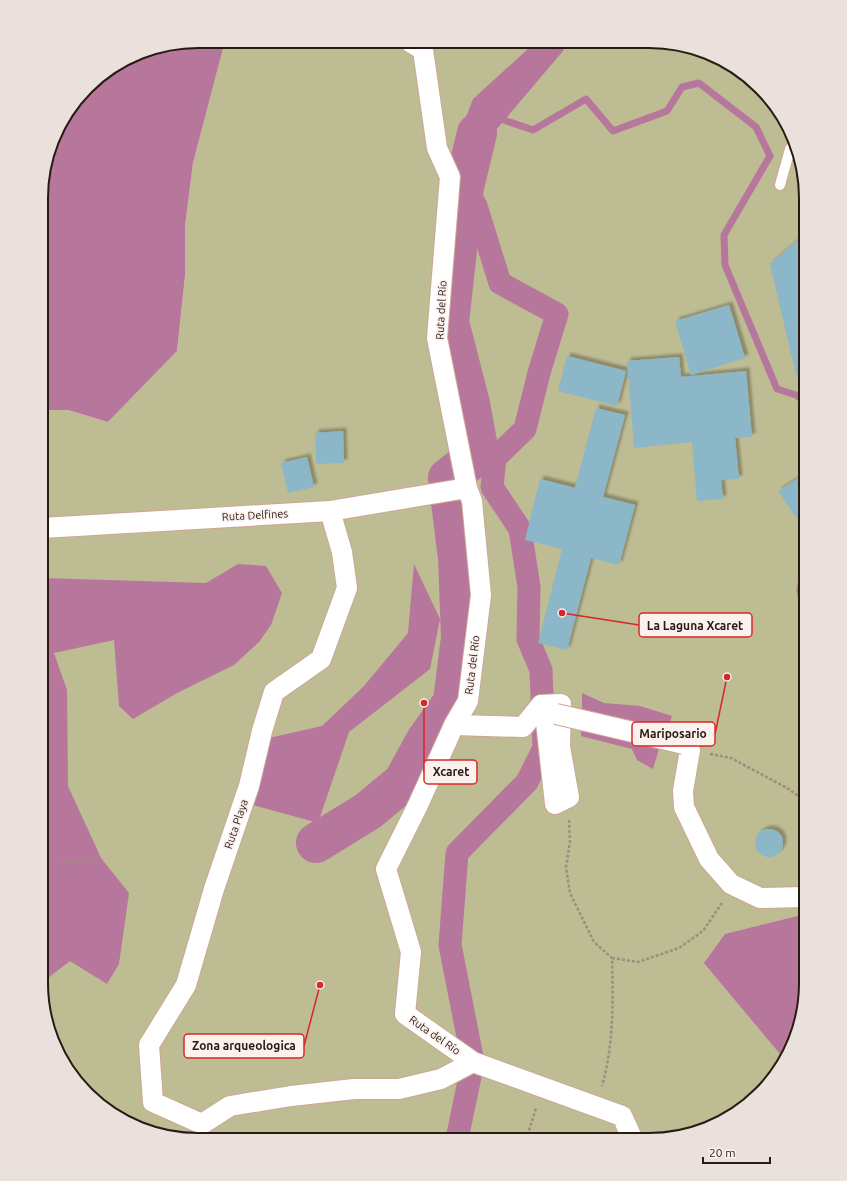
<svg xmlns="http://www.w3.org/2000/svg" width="847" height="1181" font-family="Ubuntu,sans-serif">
  <defs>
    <filter id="shadow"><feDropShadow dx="3.5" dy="-3.5" stdDeviation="1" flood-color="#0004"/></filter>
  </defs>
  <rect width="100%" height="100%" fill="#fae1d5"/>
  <!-- green -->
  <path fill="#bebc92" d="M225 41 670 42 709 53 744 73 790 129 806 198V993L798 1034 779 1070 752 1101 718 1124 649 1140 178 1139 138 1128 103 1108 57 1052 41 983 42 410H68L108 422 177 351 185 276V226L193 163Z"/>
  <!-- water -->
  <path fill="#b7769b" d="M198 41H225L193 163 185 226V276L177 351 108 422 68 410H42V177L62 120 95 80 147 49Z
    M528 42H565L563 51 485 143V184L464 187 459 158 465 120 473 99 528 49Z
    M238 564 266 566 282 593 271 625 259 642 234 665 177 693 133 719 119 706 114 640 54 653 67 690 68 786 101 858 129 893 119 964 107 984 70 961 48 978 41 970 42 578 206 583Z
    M414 564 440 619 430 669 349 732 318 823 246 803 264 739 322 726 364 686 408 633Z
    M582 693 604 703 640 706 672 716 668 729 582 709Z
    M581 726 661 742 653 769 637 760 632 749 581 736Z
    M806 914V993L798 1034 785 1060 704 963 725 934Z"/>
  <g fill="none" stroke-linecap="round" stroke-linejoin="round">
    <!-- stream -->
    <path stroke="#b7769b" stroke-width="7" d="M495 117 533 130 586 99 613 131 667 111 682 87 699 83 756 127 770 156 724 235 725 265 777 389 796 395 804 401 806 400
      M806 624 800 590 806 558"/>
    <!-- canal -->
    <path stroke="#b7769b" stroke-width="23" d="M457 1139 473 1062 450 945 457 853 527 782 544 748 541 670 528 639 529 587 520 529 492 487 495 458 525 429 539 373 557 314 500 283 476 206 464 187"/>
    <!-- river -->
    <path stroke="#b7769b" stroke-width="40" d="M316 843 368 811 403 782 426 740 453 702 461 637 458 558 448 478 475 457 477 442 470 404 449 322 464 187 477 133"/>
  </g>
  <!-- building -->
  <path fill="#8bb7c9" filter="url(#shadow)" d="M806 233V374L796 375 770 264Z
    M729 305 745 358 691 375 675 321Z
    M567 356 626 371 617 406 558 391Z
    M679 357 681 377 746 371 752 437 735 438 739 479 721 480 723 499 697 501 692 442 634 448 627 361Z
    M596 408 625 415 603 497 635 505 619 565 591 558 567 650 538 643 562 549 525 540 540 479 575 488Z
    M343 431 344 463 316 464 315 433Z
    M307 457 314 487 288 493 281 463Z
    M806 473V532L778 491Z
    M755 843a14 14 0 1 1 28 0a14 14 0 1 1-28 0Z"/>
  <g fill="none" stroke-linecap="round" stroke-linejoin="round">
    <defs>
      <path id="lane" d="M780 185 790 149 794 145"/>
      <path id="street" d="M410 42 423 50 437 148 450 177 437 338 467 488 472 501 481 595 468 701 454 725 418 805 386 869 411 952 405 1014 473 1062 622 1116 633 1140
        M330 511 342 552 347 588 321 659 274 692 262 731 249 786 214 889 186 985 149 1045 153 1102 202 1124 230 1106 291 1096 354 1089H399L441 1079 473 1062
        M42 528 330 511 467 488
        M454 725 523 727 541 705 561 704 560 747 569 797 555 804 546 722 556 714
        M684 744 690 750 683 791 684 807 709 859 731 884 760 898 806 897"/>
    </defs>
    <!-- lane casing -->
    <use href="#lane" stroke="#cfa695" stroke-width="12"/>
    <!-- street casing -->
    <use href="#street" stroke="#cfa695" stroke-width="22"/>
    <!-- path -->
    <path stroke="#a08b82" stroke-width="2.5" stroke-dasharray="3 2" stroke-linecap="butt" d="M710 754 731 758 787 788 806 801
      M569 820 570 842 566 867 570 893 594 942 612 958C613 1001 614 1044 602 1086
      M58 864 101 858
      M612 958 638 962 679 948 703 931 722 903
      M526 1140 536 1108"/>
    <!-- lane -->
    <use href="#lane" stroke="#fff" stroke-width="10"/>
    <!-- street -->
    <use href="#street" stroke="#fff" stroke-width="20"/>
    <defs>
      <path id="street-bridge" d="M556 714 684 744"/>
    </defs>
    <!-- street-bridge casing -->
    <use href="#street-bridge" stroke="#cfa695" stroke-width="22" stroke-linecap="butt"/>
    <!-- street-bridge -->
    <use href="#street-bridge" stroke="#fff" stroke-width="20"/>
  </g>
  <g text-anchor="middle" stroke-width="3.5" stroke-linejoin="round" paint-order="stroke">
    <!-- street labels -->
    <g font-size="11" fill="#291a14" stroke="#fbf2ee">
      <text transform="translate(441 310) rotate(-87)" y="4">Ruta del Río</text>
      <text transform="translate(255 515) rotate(-3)" y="4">Ruta Delfines</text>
      <text transform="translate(472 665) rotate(-83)" y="4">Ruta del Río</text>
      <text transform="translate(236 824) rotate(-71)" y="4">Ruta Playa</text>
      <text transform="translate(435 1035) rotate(35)" y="4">Ruta del Río</text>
    </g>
  </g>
  <!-- crop -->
  <path d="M0 0H847V1181H0ZM198 48H649A150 150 0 0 1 799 198V983A150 150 0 0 1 649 1133H198A150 150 0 0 1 48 983V198A150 150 0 0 1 198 48Z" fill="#eae1dd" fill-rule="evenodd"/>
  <path fill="none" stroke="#291a14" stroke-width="2" d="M198 48H649A150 150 0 0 1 799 198V983A150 150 0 0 1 649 1133H198A150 150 0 0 1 48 983V198A150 150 0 0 1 198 48Z"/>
  <!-- callouts -->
  <path fill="none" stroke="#d62828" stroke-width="1.5" d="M562 613L639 625M727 677L715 734M424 703L424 772M320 985L304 1046"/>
  <g fill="#d62828" stroke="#fbf2ee" stroke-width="1.5">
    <circle cx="562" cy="613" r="4"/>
    <circle cx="727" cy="677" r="4"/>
    <circle cx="424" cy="703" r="4"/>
    <circle cx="320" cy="985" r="4"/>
  </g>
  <g fill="#fbf2ee" stroke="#d62828" stroke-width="1.5">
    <rect x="639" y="613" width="113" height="24" rx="4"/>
    <rect x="632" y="722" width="83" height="24" rx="4"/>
    <rect x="424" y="760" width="53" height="24" rx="4"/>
    <rect x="184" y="1034" width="120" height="24" rx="4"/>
  </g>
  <g font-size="12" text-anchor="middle" font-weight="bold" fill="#291a14">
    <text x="695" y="630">La Laguna Xcaret</text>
    <text x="673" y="738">Mariposario</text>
    <text x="451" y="776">Xcaret</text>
    <text x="244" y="1050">Zona arqueologica</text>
  </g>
  <!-- scale -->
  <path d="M703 1157v6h67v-6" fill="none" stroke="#291a14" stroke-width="2"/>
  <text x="709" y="1157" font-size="12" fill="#291a14" stroke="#fbf2ee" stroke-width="3" paint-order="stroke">20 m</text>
</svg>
